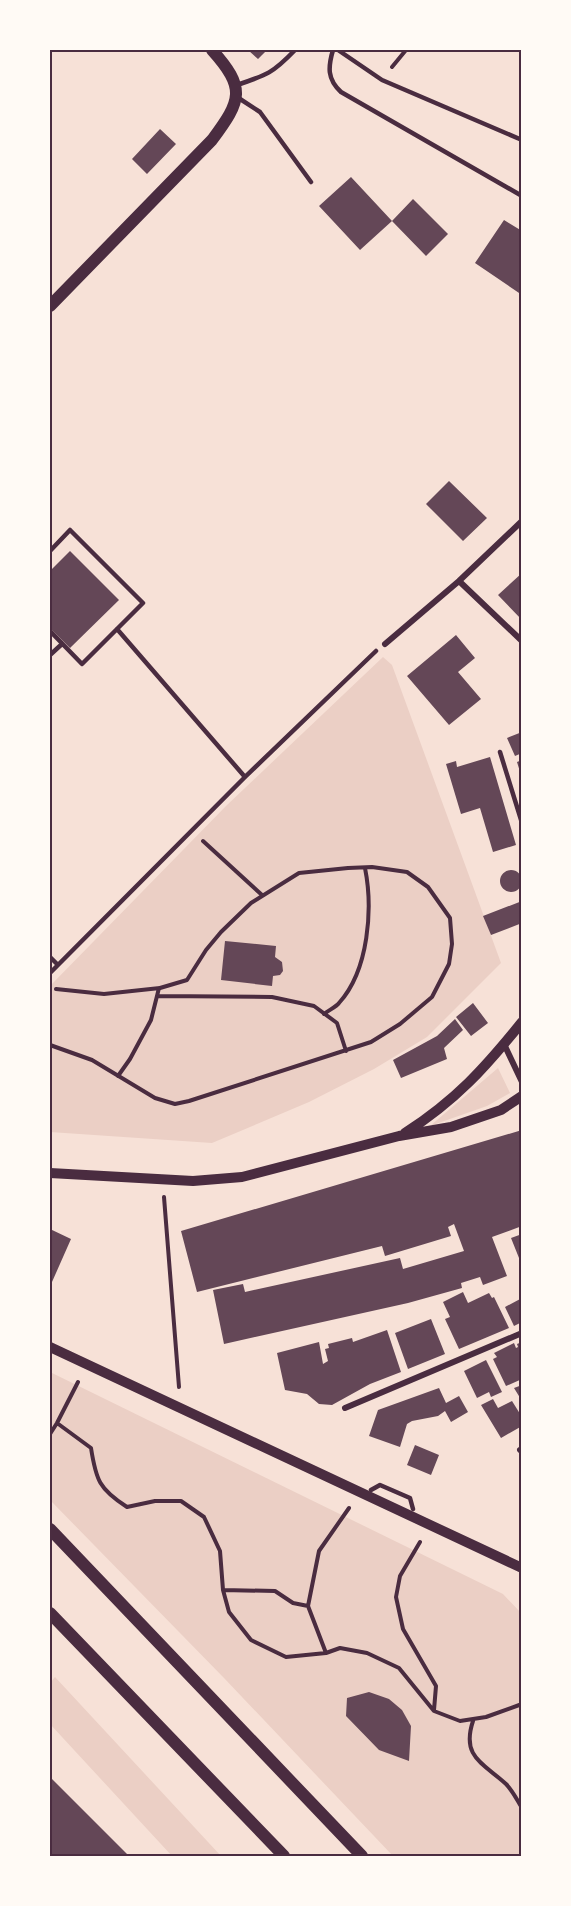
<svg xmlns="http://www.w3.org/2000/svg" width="571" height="1906" font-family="'DM Sans',sans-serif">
  <rect width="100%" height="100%" fill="#f7e1d7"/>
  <!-- green -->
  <path fill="#ebcfc5" d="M383 657 392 665 501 963 427 1037 374 1069 309 1102 212 1143 50 1132V986L226 806Z
    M498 1068 510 1093 487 1106 430 1126Z
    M50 1372 503 1594 521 1613V1856H393L224 1678 50 1500Z
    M55 1677 221 1856H172L50 1724V1683Z"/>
  <!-- building -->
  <path fill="#644757" d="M248 50H267L258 59Z
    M160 129 176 144 147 174 132 159Z
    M351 177 392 221 360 250 319 206Z
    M413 199 448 234 426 256 392 221Z
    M504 220 522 231V295L475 263Z
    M449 481 487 518 463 541 426 504Z
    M70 551 119 600 70 648 50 628V571Z
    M522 573V620L498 595Z
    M456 635 475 658 458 672 481 699 449 725 407 676Z
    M522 732V753L515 756 507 738Z
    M490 757 516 845 493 852 480 808 461 814 446 764 456 761 457 767Z
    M522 760V775H521L517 762Z
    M500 881a11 11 0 1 1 22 0a11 11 0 1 1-22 0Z
    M522 901V923L491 935 483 916Z
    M225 941 276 946 275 957 282 962 283 971 280 975 273 976 272 986 221 980Z
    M473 1003 488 1023 471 1036 456 1017Z
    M455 1019 463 1030 444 1048 447 1059 401 1078 393 1060 437 1036Z
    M522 1130V1226L492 1237 507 1276 483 1285 480 1277 461 1283 462 1288 408 1303 224 1344 213 1290 243 1284 245 1292 400 1258 403 1269 464 1251 454 1224 448 1227 451 1236 385 1256 382 1246 197 1292 181 1231Z
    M50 1229 71 1239 52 1282 50 1280Z
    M522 1234V1263H521L511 1238Z
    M463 1292 468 1303 489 1293 492 1298 494 1297 509 1328 459 1349 445 1319 450 1317 443 1302Z
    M522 1298V1322L514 1326 505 1307Z
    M431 1319 445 1354 408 1369 395 1333Z
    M387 1330 401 1372 370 1384 332 1405 319 1404 307 1394 285 1390 277 1353 319 1342 323 1364 328 1361 325 1349 329 1348 328 1344 352 1338 353 1342Z
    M522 1342V1379L506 1386 493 1359 497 1357 494 1353 514 1343 516 1348 518 1347 517 1344Z
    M486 1360 502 1392 491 1397 489 1392 477 1398 464 1371Z
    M522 1385V1401L514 1388Z
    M439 1388 446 1403 459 1396 468 1412 451 1422 445 1411 438 1416 412 1421 407 1424 400 1447 369 1436 378 1410Z
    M493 1399 498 1408 512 1401 522 1417V1426L501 1438 481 1405Z
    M415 1445 439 1455 431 1475 407 1465Z
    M369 1692 389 1699 402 1710 411 1726 409 1761 379 1750 346 1716 347 1698Z
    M50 1777 129 1856H50Z"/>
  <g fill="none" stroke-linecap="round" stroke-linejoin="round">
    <!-- path -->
    <path stroke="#4a2c40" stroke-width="4" d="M392 67 406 50
      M203 841 262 895
      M157 996 272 997 314 1006 337 1023 346 1051
      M324 1014C329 1010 336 1007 339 1003 369 970 373 908 365 868
      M50 1045 92 1060 155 1098 175 1104 189 1101 371 1042 400 1024 432 997 449 964 452 944 450 918 428 887 407 872 372 867 348 868 299 873 251 903 221 932 206 950 187 980 160 988 104 994 56 989
      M118 1076 130 1059 151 1020 159 988
      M164 1197 179 1387
      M57 1423 91 1448C96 1480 99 1489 127 1507L155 1501H181L204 1517 220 1551 223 1590 229 1612 251 1640 286 1657 326 1653 340 1648 367 1653 399 1668 434 1711 460 1721 486 1717 522 1704
      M50 1434 57 1423 78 1382
      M420 1542 400 1576 396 1597 403 1629 436 1686 434 1710
      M223 1590 275 1591 293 1603 308 1606 319 1551 349 1508
      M308 1606 326 1653
      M473 1721C461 1757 483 1763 506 1784 513 1791 517 1800 522 1808"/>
    <!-- service -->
    <path stroke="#4a2c40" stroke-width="4.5" d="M333 50C328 67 327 79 341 92L522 196
      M338 50 382 80 522 140
      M237 85C267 75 273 73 295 50
      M237 97 260 112 311 182
      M50 551 70 530 143 603 82 664 50 631
      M117 629 245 777
      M50 655 62 644
      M500 752 522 823
      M50 957 58 965
      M50 973 245 777 376 651
      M371 1490 380 1485 410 1498 413 1509"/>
    <!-- minor -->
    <path stroke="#4a2c40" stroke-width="6" d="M459 581 522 641
      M385 644 459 581 522 521
      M504 1044 522 1082
      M345 1408 522 1333
      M520 1450 522 1449"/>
    <!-- tertiary -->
    <path stroke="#4a2c40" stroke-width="10" d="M405 1133C456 1100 484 1069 522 1022
      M50 1173 193 1181 242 1177 399 1136 451 1127 501 1110 522 1096
      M50 1347 522 1568"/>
    <!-- secondary -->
    <path stroke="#4a2c40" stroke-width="12" d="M50 306 212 140C242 100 246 88 212 50
      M50 1529 362 1856
      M50 1613 284 1856"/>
  </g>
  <!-- border -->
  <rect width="571" height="1906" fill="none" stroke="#fffaf5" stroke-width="102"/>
  <rect x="51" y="51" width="469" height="1804" fill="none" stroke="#4a2c40" stroke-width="2"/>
</svg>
